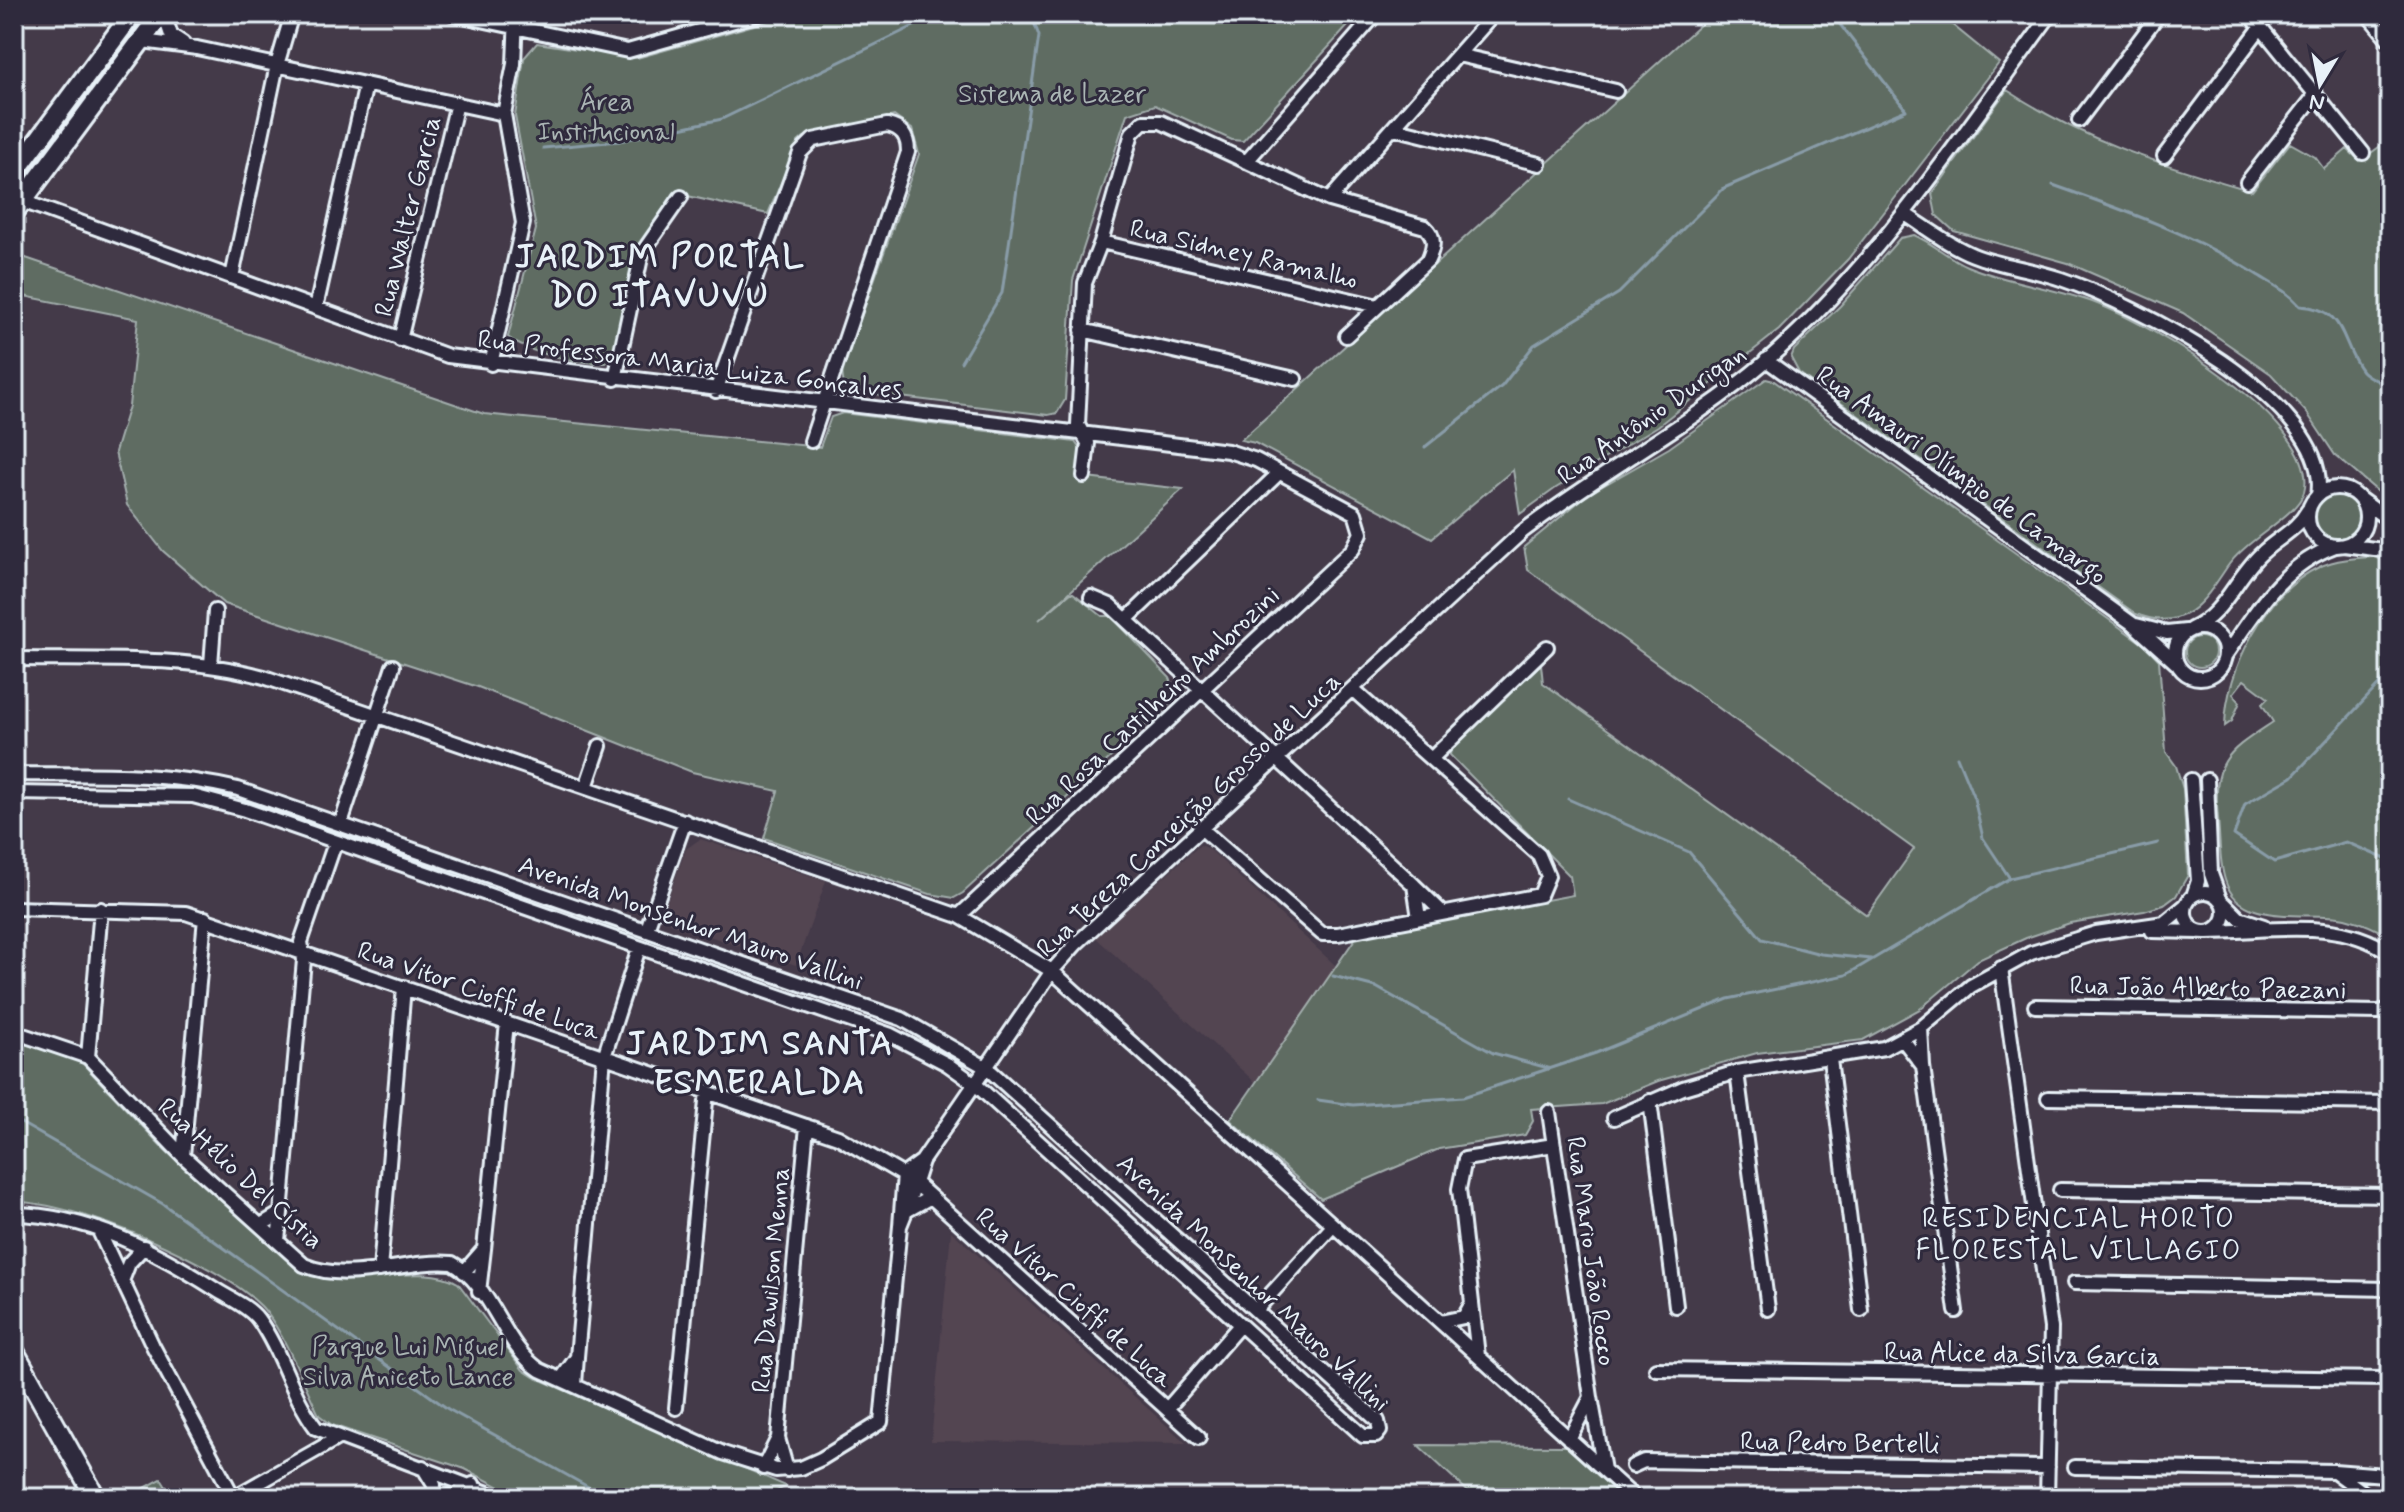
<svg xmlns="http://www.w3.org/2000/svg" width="2404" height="1512" font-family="Mynerve,sans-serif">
  <rect width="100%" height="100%" fill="#443a49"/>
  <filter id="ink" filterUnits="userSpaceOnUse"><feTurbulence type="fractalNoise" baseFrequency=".0125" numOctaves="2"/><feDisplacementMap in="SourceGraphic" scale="16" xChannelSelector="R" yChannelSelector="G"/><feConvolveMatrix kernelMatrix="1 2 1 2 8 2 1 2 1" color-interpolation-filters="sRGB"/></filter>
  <g filter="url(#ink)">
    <!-- built -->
    <path fill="#534551" d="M700 839 826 881 796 965 670 923 665 907 686 849Z
      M1200 845 1208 848 1336 966 1256 1083 1095 937Z
      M951 1231 1186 1443 931 1441Z"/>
    <!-- green -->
    <path fill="#5e6c62" stroke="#a3aead" stroke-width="2" d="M793 14H1359L1243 141 1232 140 1155 105 1127 114 1073 280 1065 400 1057 413 1048 415 851 391 844 387 842 371 919 154 912 129 894 116 804 137 798 142 768 214 674 193 635 252 613 354 606 363C582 364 525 353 508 337L536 229 515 116 524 58 537 43 637 58Z
      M1712 14H1939L1999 63 1848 259 1779 330 1658 426 1556 488 1520 514 1513 470 1432 538 1255 443 1241 440Z
      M2007 90C2087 143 2161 164 2252 191L2290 143 2315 157 2324 169 2347 149 2360 161 2379 147 2390 130V502L2335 455 2307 413 2271 374 2183 313 2068 263 1954 231 1936 215 1932 194Z
      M1914 235C1933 243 1948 258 1967 266 2007 283 2053 287 2095 303 2150 324 2323 423 2304 492 2297 516 2246 539 2227 567 2203 603 2184 633 2136 614L1799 373 1791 358 1794 350 1840 306 1900 238Z
      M14 254 484 414 820 447 831 417 843 413 1075 442 1080 449 1078 477 1183 489 1039 620 1072 592 1102 616H1111L1170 678 1175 691 1171 702 963 893 954 898 930 894 764 838 778 791 692 772 478 687 224 604 163 551 127 505 115 452 129 406 138 319 14 294Z
      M1766 379 1774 381 2146 646 2159 660 2166 752 2176 766 2183 789 2188 875 2176 896 2164 905 2144 911 2070 923 2026 938 1978 960 1920 1009 1863 1040 1757 1053 1658 1081 1602 1104 1531 1109 1533 1121 1525 1135 1439 1149 1321 1199 1230 1120 1357 936 1573 895 1570 876 1450 755 1451 748 1541 664 1543 683 1867 915 1914 849 1528 570 1524 547 1587 495 1669 448Z
      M2315 517a22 22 0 1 1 44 0a22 22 0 1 1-44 0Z
      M2374 557 2390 562V937C2376 928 2361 922 2345 918 2307 910 2240 929 2225 880 2219 861 2220 838 2218 819 2212 759 2228 752 2273 722L2262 704 2268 698 2244 680 2233 694 2240 702 2232 721 2225 726C2226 670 2265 592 2319 567 2336 559 2356 558 2374 557Z
      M2185 652a15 15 0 1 1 30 0a15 15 0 1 1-30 0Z
      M14 1039 62 1052 83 1064 165 1150 301 1272C351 1289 422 1261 458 1283L523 1370 534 1377 786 1486 764 1498H521L465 1469 332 1425 319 1415C305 1386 282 1328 261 1306 219 1263 74 1201 14 1202Z
      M1418 1445 1567 1446 1623 1498H1475Z
      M161 1479 173 1498H128V1497Z"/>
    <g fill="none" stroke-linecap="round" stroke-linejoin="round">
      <!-- stream -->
      <path stroke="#899ca8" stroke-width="3" d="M543 148 619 141 722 119 922 22 954 14
        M2053 185C2124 210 2192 234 2256 274 2272 284 2287 291 2300 306 2348 309 2339 341 2362 371 2368 378 2382 382 2390 387
        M961 362 1002 293 1039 36 1031 14
        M1425 447 1502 386 1534 345 1619 293 1724 188 1906 110 1832 14
        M2390 673 2292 777 2245 804 2234 835 2274 862 2346 842 2390 861
        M1957 757 1974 798 1983 838 2009 877
        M1568 799 1689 852 1762 939 1821 954 1871 959
        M1333 976 1376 987 1493 1053 1548 1068
        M1318 1100 1353 1105 1463 1097 1596 1053 1728 999 1846 975 2010 878 2158 843
        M14 1119 163 1204 448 1409 608 1498"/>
      <defs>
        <path id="minor" d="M164 14 171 35 183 43
          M453 14 628 51 759 14
          M2250 14 2363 153
          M2367 14 2390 41
          M142 41 197 48 504 114
          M1458 55 1616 91
          M2079 120 2159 14
          M1393 128 1539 164
          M2164 156 2261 27
          M1246 162 1376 14
          M2247 182 2316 94
          M1329 200 1494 14
          M22 201 448 356 1228 451 1256 460 1355 513 1361 533 1353 549 959 916
          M1905 214C1927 228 1948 245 1973 255 2001 266 2032 269 2061 279 2132 303 2334 402 2318 495
          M1101 242 1378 306
          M232 277 277 65 292 14
          M316 308 366 84
          M1082 330 1295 379
          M400 340 457 103
          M1766 360 2133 624 2176 663
          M491 364 523 223 504 114 514 64 516 14
          M615 379 642 253 681 197
          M716 391 800 153 813 140 887 125C902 128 908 137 908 152L811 441
          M1084 476 1088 443 1078 425 1085 283 1101 242 1132 133 1143 122H1161L1329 200 1425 227C1436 237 1434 247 1428 260L1346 336
          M2308 517a29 29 0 1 1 58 0a29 29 0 1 1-58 0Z
          M2360 499 2390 521
          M2344 545 2390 551
          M1091 597 1110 605 1126 620 1414 885
          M1126 620 1279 473
          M2136 625 2167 633 2186 631
          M2175 653a25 25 0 1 1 50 0a25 25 0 1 1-50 0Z
          M2191 629C2225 615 2236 575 2263 552 2279 537 2297 530 2308 510
          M2225 656C2256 611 2281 566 2335 546
          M14 659C98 660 183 655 264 677L959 916 1052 971 1635 1498
          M211 665 215 611
          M1431 759 1547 647
          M14 774C90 775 163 771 238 789L902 1019 987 1068 1378 1421 1380 1431 1376 1436H1363L975 1084 947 1064 891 1035 245 810 193 796 14 793
          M2191 780 2198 881 2193 896
          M2207 780 2211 874 2220 899
          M586 787 600 746
          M341 823 393 666
          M1202 829 1322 934H1338L1540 895 1548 876 1539 855 1352 689
          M2185 912a20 20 0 1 1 40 0a20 20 0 1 1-40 0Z
          M2224 903 2239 918 2264 926
          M14 908 186 913 838 1137 912 1180 1199 1438
          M1419 918 1414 885 1443 913
          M647 929 685 821
          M2152 931 2198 932
          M2208 932C2269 932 2336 916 2390 953
          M2001 968 2051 1328 2047 1498
          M2035 1006 2379 1012
          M2390 1009 2379 1012 2390 1013
          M14 1032 88 1057 183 1156 304 1265C351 1285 404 1259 452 1263 493 1285 502 1345 540 1370L723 1453 776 1470 801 1468 821 1459 881 1422 900 1226
          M1903 1040 1923 1066 1921 1028
          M88 1057 101 909
          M1830 1059 1861 1310
          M1923 1066 1956 1311
          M1737 1072 1768 1309
          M2048 1098 2390 1103
          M1650 1101 1676 1306
          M1549 1112 1591 1397
          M1614 1118 1683 1088 1737 1072 1884 1048 1921 1028 1971 986 2031 953 2096 933 2164 923 2186 905
          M183 1156 205 918
          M922 1161 1052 971 1076 944 1522 532C1601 471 1690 426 1766 361 1880 262 1962 134 2051 14
          M2060 1190 2390 1195
          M906 1211 922 1161 904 1174 900 1226 906 1211 931 1197
          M281 1213 304 960 301 942 335 843
          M14 1214C89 1215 156 1251 218 1291 231 1299 249 1307 258 1319 282 1352 291 1395 316 1428L501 1498
          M261 1225 281 1213 278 1240
          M98 1229 153 1346 234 1498
          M484 1249 507 1023
          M380 1270 404 987
          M464 1272 484 1249 479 1292
          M122 1281 129 1263 144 1247
          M2074 1283 2390 1289
          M1472 1303 1459 1189 1465 1159 1554 1145
          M1256 1310 1332 1227
          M1440 1322 1464 1317 1472 1303 1478 1356
          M577 1357 604 1057 639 948
          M1656 1369 2387 1379
          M561 1379 577 1357 575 1384
          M676 1408 707 1091
          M1167 1409 1240 1325
          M778 1438 807 1126
          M1569 1439 1591 1397 1604 1470
          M1633 1466 1644 1461 2048 1467
          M423 1467 434 1485 433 1498
          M2075 1467 2334 1471
          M763 1468 778 1438 787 1470
          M2368 1496 2334 1471 2385 1475
          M234 1497 338 1438
          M448 1498 473 1484"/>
        <path id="secondary" d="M14 173 132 14
          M14 212 161 14
          M14 1351 96 1498"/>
      </defs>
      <!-- minor casing -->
      <use href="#minor" stroke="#e8f1f8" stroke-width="18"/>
      <!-- secondary casing -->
      <use href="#secondary" stroke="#e8f1f8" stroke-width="24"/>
      <!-- minor -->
      <use href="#minor" stroke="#2f2a3d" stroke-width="12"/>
      <!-- secondary -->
      <use href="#secondary" stroke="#2f2a3d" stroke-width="18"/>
    </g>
  </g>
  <g text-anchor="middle" stroke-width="6" stroke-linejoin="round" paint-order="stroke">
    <!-- park labels -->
    <g font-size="26" fill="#aab5b4" stroke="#2f2a3d">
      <text x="1052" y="102">Sistema de Lazer</text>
      <text x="606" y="110">Área<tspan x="606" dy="30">Institucional</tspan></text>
      <text x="408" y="1355">Parque Lui Miguel<tspan x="408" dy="30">Silva Aniceto Lance</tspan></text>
    </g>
    <!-- street labels -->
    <g font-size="26" fill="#e8f1f8" stroke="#2f2a3d">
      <text transform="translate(407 216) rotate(-76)" y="9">Rua Walter Garcia</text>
      <text transform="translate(1244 253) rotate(13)" y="9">Rua Sidney Ramalho</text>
      <text transform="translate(690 364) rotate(7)" y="9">Rua Professora Maria Luiza Gonçalves</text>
      <text transform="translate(1651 414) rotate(-35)" y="9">Rua Antônio Durigan</text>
      <text transform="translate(1962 474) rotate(36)" y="9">Rua Amauri Olímpio de Camargo</text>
      <text transform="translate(1152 705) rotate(-43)" y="9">Rua Rosa Castilheiro Ambrozini</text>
      <text transform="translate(1188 814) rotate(-43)" y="9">Rua Tereza Conceição Grosso de Luca</text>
      <text transform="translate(691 922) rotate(19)" y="9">Avenida Monsenhor Mauro Vallini</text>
      <text transform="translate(2208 987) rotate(1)" y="9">Rua João Alberto Paezani</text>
      <text transform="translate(479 990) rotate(19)" y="9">Rua Vitor Cioffi de Luca</text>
      <text transform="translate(241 1173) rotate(42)" y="9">Rua Hélio Del Cístia</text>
      <text transform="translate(1592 1251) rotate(82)" y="9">Rua Mario João Rocco</text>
      <text transform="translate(770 1280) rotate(-85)" y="9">Rua Dawilson Menna</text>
      <text transform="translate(1254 1282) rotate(43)" y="9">Avenida Monsenhor Mauro Vallini</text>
      <text transform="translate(1075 1297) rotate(42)" y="9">Rua Vitor Cioffi de Luca</text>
      <text transform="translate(2022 1353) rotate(1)" y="9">Rua Alice da Silva Garcia</text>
      <text transform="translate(1840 1442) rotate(1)" y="9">Rua Pedro Bertelli</text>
    </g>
    <!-- neighbourhood labels -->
    <g font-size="28" letter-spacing="2" fill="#e8f1f8" stroke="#2f2a3d">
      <text x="2079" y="1227">RESIDENCIAL HORTO<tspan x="2079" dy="32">FLORESTAL VILLAGIO</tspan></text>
    </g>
    <!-- district labels -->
    <g font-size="34" font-weight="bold" letter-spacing="2" fill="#e8f1f8" stroke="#2f2a3d">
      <text x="660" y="267">JARDIM PORTAL<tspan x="660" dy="39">DO ITAVUVU</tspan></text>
      <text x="760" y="1054">JARDIM SANTA<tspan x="760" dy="39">ESMERALDA</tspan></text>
    </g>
  </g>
  <!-- margin -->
  <rect width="2404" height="1512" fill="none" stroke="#2f2a3d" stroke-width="48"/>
  <rect x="24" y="24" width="2356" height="1464" fill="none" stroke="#e8f1f8" stroke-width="3" filter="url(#ink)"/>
  <!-- north arrow -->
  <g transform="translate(2320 84) rotate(190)" stroke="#2f2a3d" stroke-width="6" paint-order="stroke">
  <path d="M0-6L14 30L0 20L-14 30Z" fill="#e8f1f8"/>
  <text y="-12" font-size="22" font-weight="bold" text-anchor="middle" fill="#e8f1f8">N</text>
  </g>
</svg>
